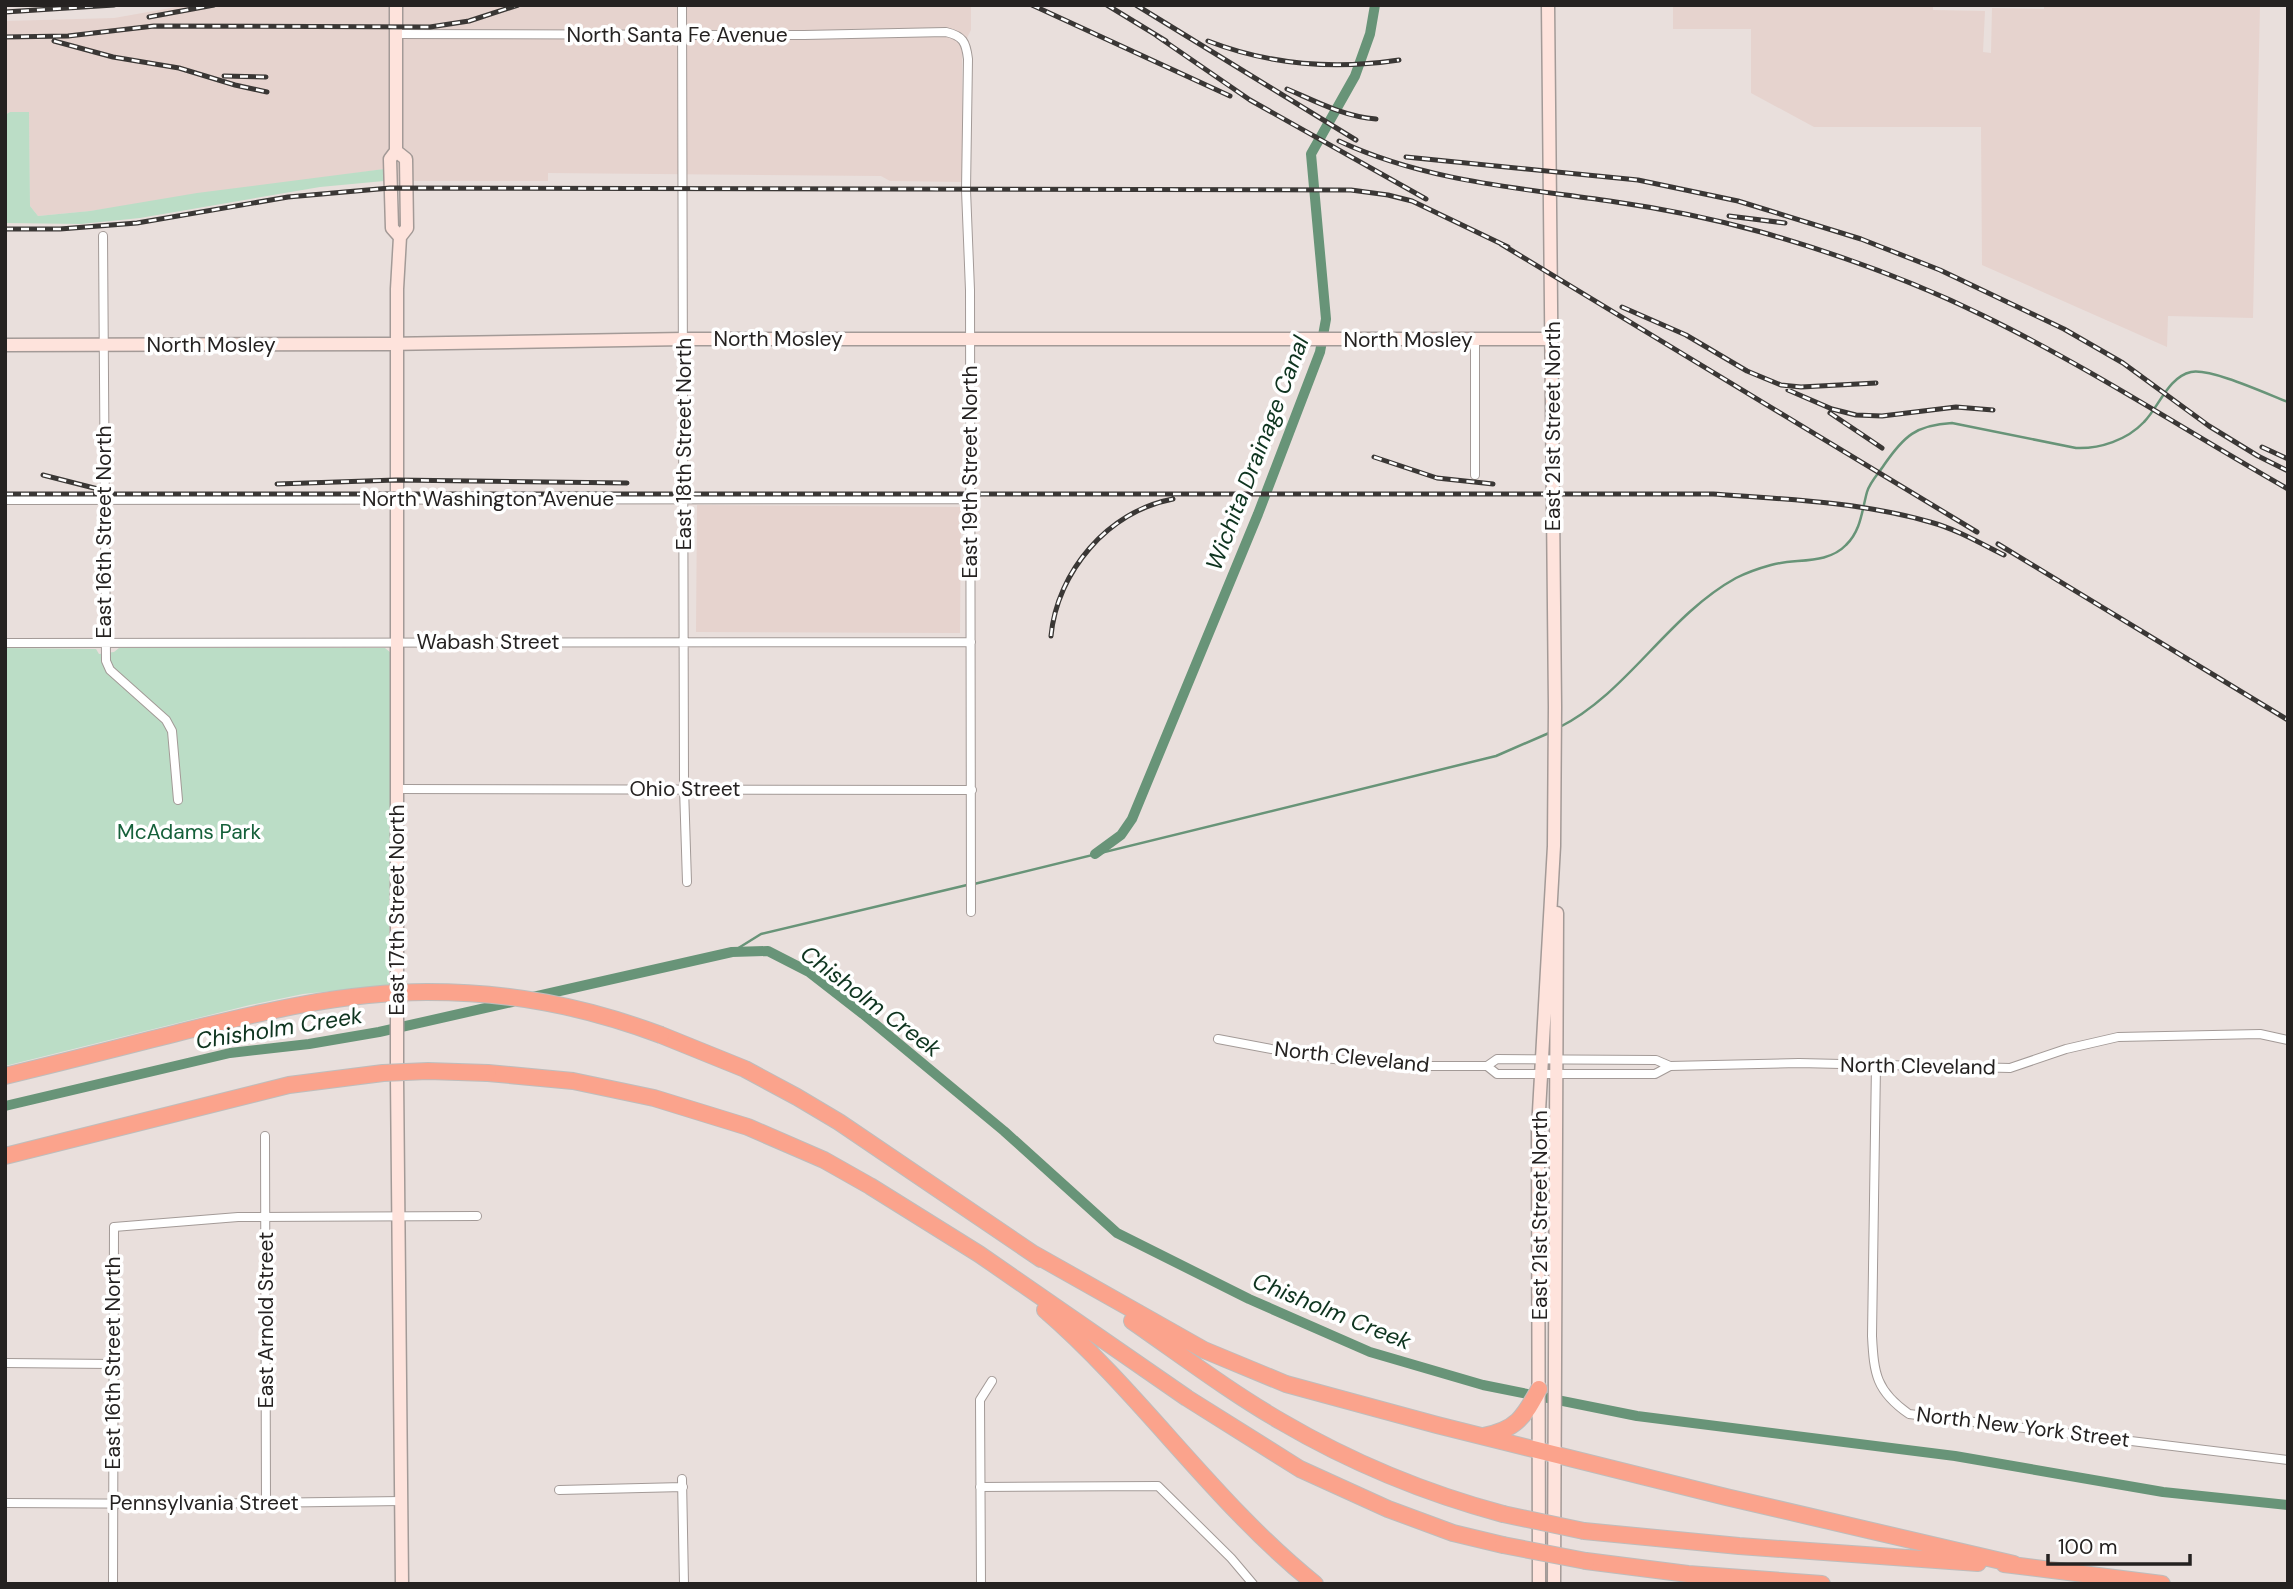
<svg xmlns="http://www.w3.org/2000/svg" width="2293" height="1589" font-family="'DM Sans',sans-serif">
  <rect width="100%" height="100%" fill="#e9dfdc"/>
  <!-- built -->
  <path fill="#e6d3ce" d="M188 5H971V30L962 48V182L890 181 881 176 548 173V181H384V169L90 211 38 216 30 206 29 112H10L5 115V21L114 18Z
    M1673 5H1933V10L1985 11 1983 52 1991 53 1992 8 2044 9V5H2260L2253 318 2168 316 2167 347 1982 265 1981 127H1814L1751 93V29H1673Z
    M697 505 961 507 960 633 696 632Z"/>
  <!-- green -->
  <path fill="#bbddc6" d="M10 112H29L30 206 38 216 90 211 197 193 384 169V181L320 187 140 218 81 224 5 223V115Z
    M5 648 96 649 99 654 114 652 119 648H385L391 653 389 985 303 994 250 1005 5 1066Z"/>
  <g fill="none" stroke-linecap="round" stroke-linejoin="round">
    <!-- stream -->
    <path stroke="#689478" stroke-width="2.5" d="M1558 728C1628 693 1667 616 1736 578 1746 573 1760 568 1771 565 1795 558 1827 565 1846 545 1861 531 1862 510 1867 492 1870 482 1879 473 1884 465 1904 436 1916 425 1952 423L2076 448C2100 449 2127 440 2144 422 2159 407 2168 377 2191 372 2211 368 2267 394 2288 402
      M974 884 1496 756 1549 733
      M732 952 761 934 967 885"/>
    <!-- canal -->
    <path stroke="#689478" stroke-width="10" d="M1095 854 1121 835 1132 819 1258 514 1320 352 1326 319 1311 154 1355 76 1370 34 1375 5
      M533 997 732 952 768 951 809 972 863 1014 1004 1131 1117 1233 1249 1299 1370 1352 1483 1385 1637 1416 1955 1456 2163 1492 2288 1505
      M5 1106 230 1053 309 1044 379 1032 512 1002"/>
    <defs>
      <path id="street" d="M682 5 684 788 687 882
        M395 34 804 35 946 32C963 36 966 42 968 59L966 190 970 290 971 912
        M103 236 106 661 110 670 166 720 172 731 178 800
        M1475 339V475
        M5 500 970 499
        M5 643 971 642
        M397 789 972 790
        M1218 1039 1314 1057 1403 1066H1487L1497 1074H1655L1670 1066 1799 1063 2010 1068 2066 1049 2118 1037 2260 1034 2288 1040
        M1876 1064 1872 1336C1874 1374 1876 1391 1909 1414L2288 1460
        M1487 1066 1497 1059 1656 1060 1670 1066
        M265 1136 266 1503
        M5 1363 112 1364
        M682 1479 684 1584
        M980 1487 1158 1486 1231 1558 1253 1584
        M559 1490 683 1487
        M5 1503 193 1504 402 1501
        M113 1584 114 1227 238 1217 477 1216
        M981 1584 980 1400 992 1381"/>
      <path id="secondary" d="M396 5V151L390 159 392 228 400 237
        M396 151 406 159 407 228 400 237 397 289V1078L402 1584
        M5 345 385 344 684 339H1551
        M1539 1584 1538 1129 1554 846 1555 707 1548 5
        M1554 1584 1557 913"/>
      <path id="highway" d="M661 1035 745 1069 797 1097 839 1122 1041 1259
        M488 1073 573 1081 654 1098 748 1127 824 1160 870 1186 979 1254 1187 1398 1300 1469 1388 1509 1453 1533 1503 1545
        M1034 1254 1204 1350 1286 1384 1437 1425 1726 1497 2014 1564
        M1045 1310C1142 1394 1214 1503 1315 1584
        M1132 1321C1181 1355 1230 1392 1282 1422 1352 1463 1425 1493 1503 1514
        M1483 1436C1516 1430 1524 1417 1539 1389
        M1584 1531 1739 1546 1978 1563
        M1586 1561 1688 1574 1822 1584
        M2004 1564 2162 1584"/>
    </defs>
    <!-- street casing -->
    <use href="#street" stroke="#a39a97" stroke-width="10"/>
    <!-- secondary casing -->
    <use href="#secondary" stroke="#a39a97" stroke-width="15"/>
    <!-- highway casing -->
    <use href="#highway" stroke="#bebdbc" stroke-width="18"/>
    <!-- street -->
    <use href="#street" stroke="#fff" stroke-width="8"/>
    <!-- secondary -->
    <use href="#secondary" stroke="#fee3dc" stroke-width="12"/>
    <!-- highway -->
    <use href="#highway" stroke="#fba38c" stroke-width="16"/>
    <defs>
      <path id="rail" d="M1032 5 1230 96
        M1107 5 1166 41
        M1136 5 1356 140
        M5 12 114 5
        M149 17 214 5
        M1157 36 1250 100 1426 199
        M5 37 68 36 154 26 430 27 469 21 518 5
        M54 41 113 57 179 68 235 85 267 92
        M1208 41C1270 65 1333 70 1399 60
        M224 76 266 77
        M1287 89C1315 101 1345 117 1376 119
        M1339 141C1427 182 1522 188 1616 202 1665 209 1714 219 1761 232 1838 254 1913 281 1984 316 2087 366 2188 432 2288 489
        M1406 157 1638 180 1738 201 1861 239 1940 270 2064 329 2123 363 2209 426 2258 456 2288 471
        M1729 216 1785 223
        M5 229H60L137 223 288 197 390 188 1351 190 1388 195 1412 201 1508 247
        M1501 244 1977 532
        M1622 307 1686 335 1747 371 1781 385 1801 387 1876 383
        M1788 390 1832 409 1856 415 1882 416 1956 407 1993 410
        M1830 413 1882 448
        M2262 447 2288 459
        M1374 457 1437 478 1493 484
        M43 475 98 489
        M277 484 396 480 627 483
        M5 494H1713C1785 499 1861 502 1930 522 1956 529 1980 543 2004 555
        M1998 544 2288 720
        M1051 636C1057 572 1108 511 1173 499"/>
    </defs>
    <!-- rail casing -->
    <use href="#rail" stroke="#3a3735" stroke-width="5"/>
    <!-- rail -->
    <use href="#rail" stroke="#fff" stroke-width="2.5" stroke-dasharray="8" stroke-linecap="butt"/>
    <defs>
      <path id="highway-bridge" d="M5 1076C64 1062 122 1047 181 1032 261 1012 344 992 427 992 511 992 583 1006 661 1035
        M5 1156 289 1085 383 1073 428 1071 488 1073
        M1503 1514 1584 1531
        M1503 1545 1586 1561"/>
    </defs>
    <!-- highway-bridge casing -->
    <use href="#highway-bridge" stroke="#bebdbc" stroke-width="18" stroke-linecap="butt"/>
    <!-- highway-bridge -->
    <use href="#highway-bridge" stroke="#fba38c" stroke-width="16"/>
  </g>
  <g text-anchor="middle" stroke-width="7" stroke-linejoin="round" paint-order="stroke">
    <!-- street labels -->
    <g font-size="21" fill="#252221" stroke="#fff">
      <text x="677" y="42">North Santa Fe Avenue</text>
      <text x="778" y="346">North Mosley</text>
      <text x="1408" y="347">North Mosley</text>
      <text x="211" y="352">North Mosley</text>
      <text transform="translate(1553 426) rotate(-90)" y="7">East 21st Street North</text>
      <text transform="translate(684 444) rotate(-90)" y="7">East 18th Street North</text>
      <text transform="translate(970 472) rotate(-90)" y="7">East 19th Street North</text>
      <text x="488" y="506">North Washington Avenue</text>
      <text transform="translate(104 532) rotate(-90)" y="7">East 16th Street North</text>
      <text x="488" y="649">Wabash Street</text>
      <text x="685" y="796">Ohio Street</text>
      <text transform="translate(397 910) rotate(-90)" y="7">East 17th Street North</text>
      <text transform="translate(1352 1057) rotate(6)" y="7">North Cleveland</text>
      <text transform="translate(1918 1066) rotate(1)" y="7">North Cleveland</text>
      <text transform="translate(1540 1215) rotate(-90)" y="7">East 21st Street North</text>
      <text transform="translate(266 1320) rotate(-90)" y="7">East Arnold Street</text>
      <text transform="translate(113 1363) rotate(-90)" y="7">East 16th Street North</text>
      <text transform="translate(2023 1427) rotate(7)" y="7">North New York Street</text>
      <text x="204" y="1510">Pennsylvania Street</text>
    </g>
    <!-- park labels -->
    <g font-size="21" fill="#15603a" stroke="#fff">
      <text x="189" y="839">McAdams Park</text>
    </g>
    <!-- water labels -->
    <g font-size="23" font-style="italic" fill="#0e341f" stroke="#fff">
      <text transform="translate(1257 453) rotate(-69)" y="8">Wichita Drainage Canal</text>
      <text transform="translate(871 1001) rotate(37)" y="8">Chisholm Creek</text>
      <text transform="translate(279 1028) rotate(-9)" y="8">Chisholm Creek</text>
      <text transform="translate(1332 1311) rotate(22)" y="8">Chisholm Creek</text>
    </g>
  </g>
  <!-- border -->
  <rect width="2293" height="1589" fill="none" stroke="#252221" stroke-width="14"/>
  <!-- scale -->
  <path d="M2048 1554v10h142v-10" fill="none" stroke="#252221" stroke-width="3.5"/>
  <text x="2058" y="1554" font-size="21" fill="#252221" stroke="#ffffff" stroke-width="5" paint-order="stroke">100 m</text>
</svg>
